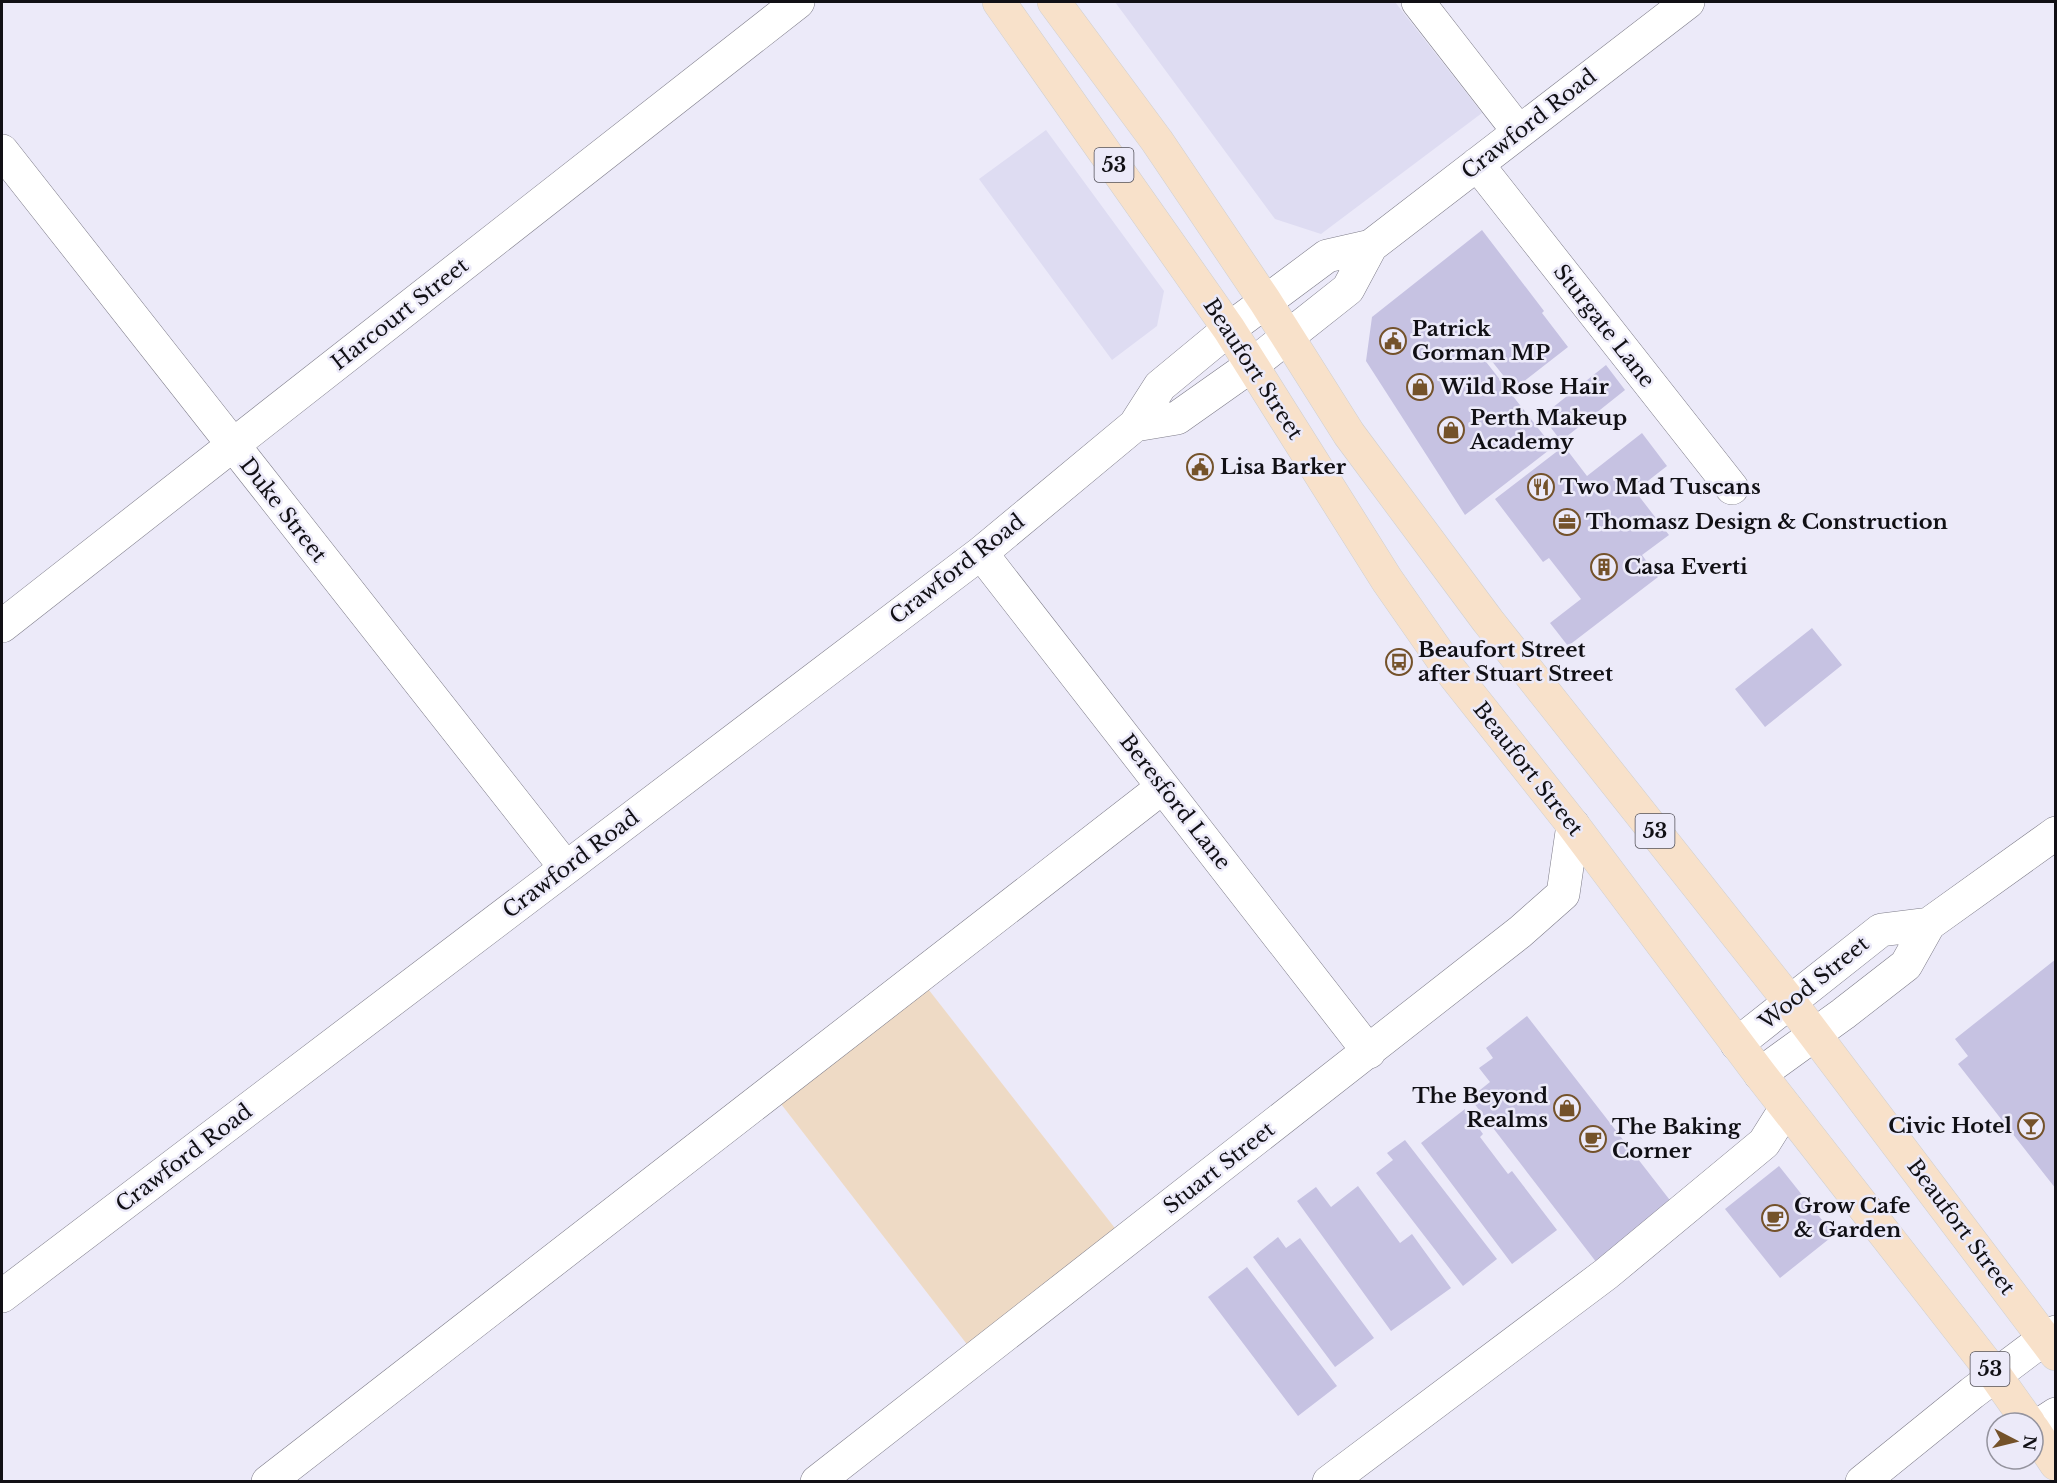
<svg xmlns="http://www.w3.org/2000/svg" width="2057" height="1483" font-family="'Libre Baskerville',serif">
  <rect width="100%" height="100%" fill="#eceaf9"/>
  <!-- built -->
  <path fill="#dedcf2" d="M1115 2H1395L1482 113 1321 234 1275 219Z
    M1046 130 1164 291 1157 326 1112 360 979 179Z"/>
  <!-- green -->
  <path fill="#eedac5" d="M918 976 1125 1241 976 1356 771 1091Z"/>
  <!-- building -->
  <path fill="#c6c2e2" d="M1482 230 1544 311 1542 313 1568 347 1514 389 1487 355 1483 358 1553 447 1465 515 1366 361 1372 317Z
    M1606 365 1625 390 1561 441 1542 416Z
    M1642 433 1667 466 1635 491 1669 535 1642 555 1658 577 1568 646 1550 623 1581 599 1549 558 1543 562 1495 499 1564 446 1587 476Z
    M1812 628 1842 665 1765 727 1735 689Z
    M2056 959V1189L1958 1064 1968 1056 1955 1039Z
    M1527 1016 1676 1208 1600 1267 1470 1098 1490 1082 1479 1068 1493 1058 1486 1048Z
    M1465 1109 1483 1134 1480 1137 1508 1174 1512 1171 1557 1230 1512 1264 1421 1143Z
    M1405 1140 1497 1259 1463 1286 1376 1173 1393 1160 1387 1153Z
    M1779 1166 1834 1235 1780 1278 1725 1209Z
    M1358 1186 1400 1243 1412 1234 1451 1288 1391 1331 1297 1201 1316 1187 1331 1207Z
    M1278 1237 1286 1248 1300 1238 1374 1338 1335 1367 1253 1257Z
    M1247 1267 1337 1386 1298 1416 1208 1297Z"/>
  <g fill="none" stroke-linecap="round" stroke-linejoin="round">
    <defs>
      <path id="minor" d="M1418 2 1519 132
        M2 151 566 868
        M1477 164 1732 488
        M1135 425 1177 418 1252 365 1348 289 1371 246
        M981 553 1369 1052
        M2 626 798 2
        M1737 1044 1881 930 1929 924
        M1760 1074 1843 1014 1906 965 1929 924 2056 833
        M2 1296 981 553 1135 425 1160 386 1229 329 1327 256 1371 246 1688 2
        M2033 1429 2056 1414
        M268 1482 1163 787
        M817 1482 1520 932 1563 894 1573 825
        M1329 1482 1606 1274 1764 1143 1786 1108
        M1862 1482 1972 1393 2045 1338 2056 1332"/>
      <path id="major" d="M999 2 1229 329 1387 580 1447 666 1573 825 1760 1074 1995 1375 2029 1423
        M1054 2 1157 141 1265 301 1349 434 1488 621 1790 1002 2056 1354
        M2033 1429 2056 1464"/>
    </defs>
    <!-- minor casing -->
    <use href="#minor" stroke="#7e7c89" stroke-width="34"/>
    <!-- major casing -->
    <use href="#major" stroke="#cfcfd0" stroke-width="34"/>
    <!-- minor -->
    <use href="#minor" stroke="#fff" stroke-width="33"/>
    <!-- major -->
    <use href="#major" stroke="#f8e1ca" stroke-width="33"/>
  </g>
  <!-- icons -->
  <defs>
    <symbol id="civic-ring" viewBox="-11 -11 22 22"><circle r="9.5" fill="#eceaf9" stroke="#74522a" stroke-width="1.5"/><path d="M-.6-6.5H3V-4.5H.6V-3L4-1V1h2V6H-6V1h2V-1L-.6-3ZM-1.2 2.5V6h2.4V2.5Z" fill="#74522a"/></symbol>
    <symbol id="shop-ring" viewBox="-11 -11 22 22"><circle r="9.5" fill="#eceaf9" stroke="#74522a" stroke-width="1.5"/><path d="M-5-2.5h2.3a2.7 3.5 0 0 1 5.4 0H5L5.5 6h-11ZM-1.5-2.5h3a1.5 2.3 0 0 0-3 0Z" fill="#74522a"/></symbol>
    <symbol id="restaurant-ring" viewBox="-11 -11 22 22"><circle r="9.5" fill="#eceaf9" stroke="#74522a" stroke-width="1.5"/><path d="M-5-6h1v4h1v-4h1v4h1v-4h1v5L-1.5 .5V6h-2V.5L-5-1ZM5-6V6H3V1.5H1.5Q1.5-4 5-6Z" fill="#74522a"/></symbol>
    <symbol id="office-ring" viewBox="-11 -11 22 22"><circle r="9.5" fill="#eceaf9" stroke="#74522a" stroke-width="1.5"/><path d="M-6-3h4V-5.5h4V-3h4V5H-6ZM-1-4.5V-3h2v-1.5ZM-6 0V1H6V0Z" fill="#74522a"/></symbol>
    <symbol id="building-ring" viewBox="-11 -11 22 22"><circle r="9.5" fill="#eceaf9" stroke="#74522a" stroke-width="1.5"/><path d="M-4-6H4V6H1V3H-1V6H-4ZM-2.5-4.3h1.7v1.8h-1.7ZM.8-4.3h1.7v1.8H.8ZM-2.5-1h1.7V.8h-1.7ZM.8-1h1.7V.8H.8Z" fill="#74522a"/></symbol>
    <symbol id="bus-ring" viewBox="-11 -11 22 22"><circle r="9.5" fill="#eceaf9" stroke="#74522a" stroke-width="1.5"/><path d="M-5-6H5V4H4V6H2V4H-2V6H-4V4H-5ZM-3.5-4V0h7V-4ZM-3.5 1.2v1.5H-2V1.2ZM2 1.2v1.5H3.5V1.2Z" fill="#74522a"/></symbol>
    <symbol id="bar-ring" viewBox="-11 -11 22 22"><circle r="9.5" fill="#eceaf9" stroke="#74522a" stroke-width="1.5"/><path d="M-6-5H6L.8 .8V4.5H3.5V6h-7V4.5H-.8V.8Z" fill="#74522a"/></symbol>
    <symbol id="cafe-ring" viewBox="-11 -11 22 22"><circle r="9.5" fill="#eceaf9" stroke="#74522a" stroke-width="1.5"/><path d="M-5.5-4.5H6V0H3Q3 3.5 0 3.5H-2.5Q-5.5 3.5-5.5 0ZM3-3.2v2h1.7v-2ZM-6 4.5H4V6H-6Z" fill="#74522a"/></symbol>
  </defs>
  <g fill-rule="evenodd">
    <use href="#civic-ring" x="1378" y="326" width="30" height="30"/>
    <use href="#shop-ring" x="1405" y="372" width="30" height="30"/>
    <use href="#shop-ring" x="1436" y="415" width="30" height="30"/>
    <use href="#civic-ring" x="1185" y="452" width="30" height="30"/>
    <use href="#restaurant-ring" x="1526" y="472" width="30" height="30"/>
    <use href="#office-ring" x="1552" y="507" width="30" height="30"/>
    <use href="#building-ring" x="1589" y="552" width="30" height="30"/>
    <use href="#bus-ring" x="1384" y="647" width="30" height="30"/>
    <use href="#shop-ring" x="1552" y="1093" width="30" height="30"/>
    <use href="#bar-ring" x="2016" y="1111" width="30" height="30"/>
    <use href="#cafe-ring" x="1578" y="1124" width="30" height="30"/>
    <use href="#cafe-ring" x="1760" y="1203" width="30" height="30"/>
  </g>
  <g text-anchor="middle" stroke-width="5" stroke-linejoin="round" paint-order="stroke">
    <!-- shield labels -->
    <g fill="#eceaf9" stroke="#535159" stroke-width="1.5">
      <rect x="1094.5" y="148" width="39" height="34" rx="4.5"/>
      <rect x="1635.5" y="814" width="39" height="34" rx="4.5"/>
      <rect x="1970.5" y="1352" width="39" height="34" rx="4.5"/>
    </g>
    <g font-size="20" font-weight="bold" fill="#111015">
      <text x="1114" y="172">53</text>
      <text x="1655" y="838">53</text>
      <text x="1990" y="1376">53</text>
    </g>
    <!-- street labels -->
    <g font-size="21" fill="#111015" stroke="#eceaf9">
      <text transform="translate(1529 124) rotate(-38)" y="7">Crawford Road</text>
      <text transform="translate(400 314) rotate(-38)" y="7">Harcourt Street</text>
      <text transform="translate(1604 326) rotate(52)" y="7">Sturgate Lane</text>
      <text transform="translate(1253 369) rotate(57)" y="7">Beaufort Street</text>
      <text transform="translate(283 510) rotate(52)" y="7">Duke Street</text>
      <text transform="translate(957 569) rotate(-38)" y="7">Crawford Road</text>
      <text transform="translate(1528 769) rotate(52)" y="7">Beaufort Street</text>
      <text transform="translate(1175 802) rotate(52)" y="7">Beresford Lane</text>
      <text transform="translate(571 864) rotate(-37)" y="7">Crawford Road</text>
      <text transform="translate(1814 983) rotate(-39)" y="7">Wood Street</text>
      <text transform="translate(184 1158) rotate(-37)" y="7">Crawford Road</text>
      <text transform="translate(1219 1168) rotate(-38)" y="7">Stuart Street</text>
      <text transform="translate(1961 1227) rotate(53)" y="7">Beaufort Street</text>
    </g>
    <!-- poi labels -->
    <g font-size="21" font-weight="bold" fill="#111015" stroke="#eceaf9" text-anchor="start">
      <text x="1412" y="336">Patrick<tspan x="1412" dy="24">Gorman MP</tspan></text>
      <text x="1440" y="394">Wild Rose Hair</text>
      <text x="1470" y="425">Perth Makeup<tspan x="1470" dy="24">Academy</tspan></text>
      <text x="1220" y="474">Lisa Barker</text>
      <text x="1560" y="494">Two Mad Tuscans</text>
      <text x="1586" y="529">Thomasz Design &amp; Construction</text>
      <text x="1624" y="574">Casa Everti</text>
      <text x="1418" y="657">Beaufort Street<tspan x="1418" dy="24">after Stuart Street</tspan></text>
      <text x="1548" y="1103" text-anchor="end">The Beyond<tspan x="1548" dy="24">Realms</tspan></text>
      <text x="2012" y="1133" text-anchor="end">Civic Hotel</text>
      <text x="1612" y="1134">The Baking<tspan x="1612" dy="24">Corner</tspan></text>
      <text x="1794" y="1213">Grow Cafe<tspan x="1794" dy="24">&amp; Garden</tspan></text>
    </g>
  </g>
  <!-- border -->
  <rect width="2057" height="1483" fill="none" stroke="#111015" stroke-width="6"/>
  <!-- north arrow -->
  <g transform="translate(2015 1441) rotate(97)"><circle r="28" fill="#eceaf9" stroke="#94939e" stroke-width="1.5"/>
  <path d="M0-4.5L10 22L0 15L-10 22Z" fill="#74522a"/>
  <text y="-9" font-size="16" font-weight="bold" text-anchor="middle" fill="#111015">N</text>
  </g>
</svg>
